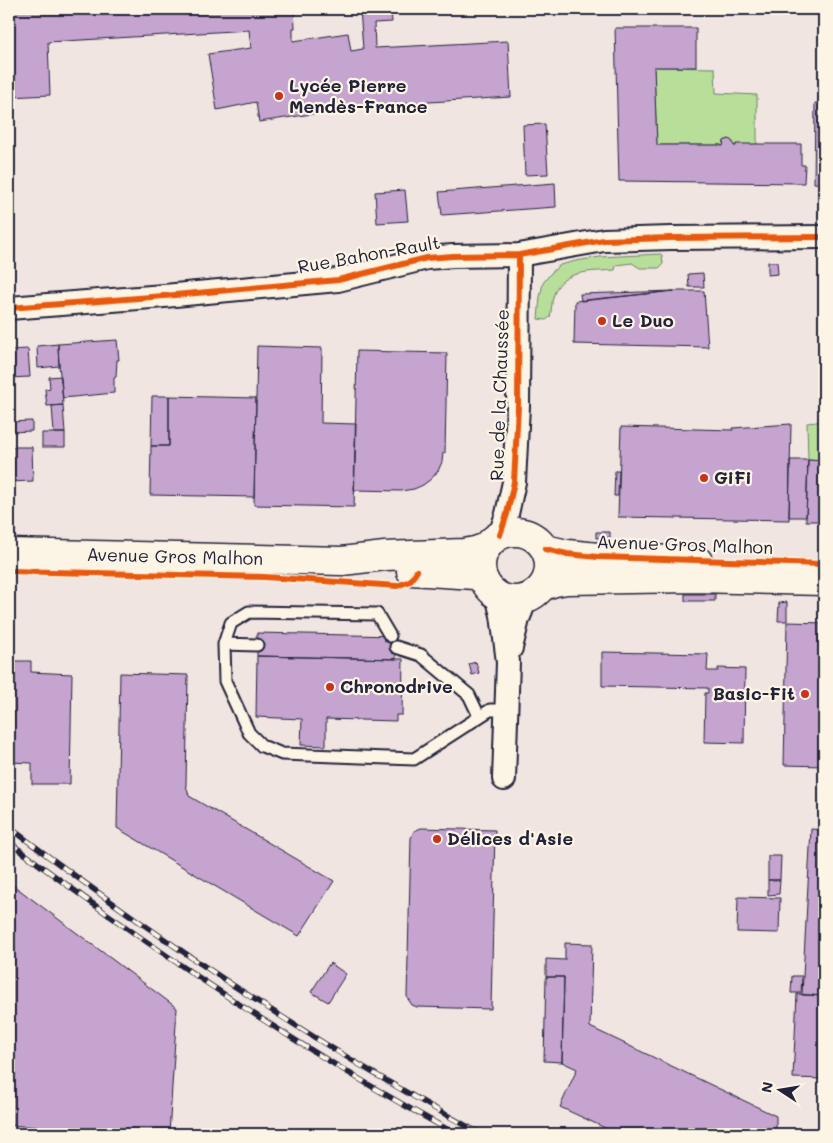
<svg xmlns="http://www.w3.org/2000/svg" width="833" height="1143" font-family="Mali,sans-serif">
  <rect width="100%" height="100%" fill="#f1e5e1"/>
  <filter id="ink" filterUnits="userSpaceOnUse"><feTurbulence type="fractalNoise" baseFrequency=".02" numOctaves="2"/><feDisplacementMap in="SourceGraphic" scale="10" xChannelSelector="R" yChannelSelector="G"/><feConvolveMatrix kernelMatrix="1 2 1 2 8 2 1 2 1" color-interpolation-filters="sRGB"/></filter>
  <g filter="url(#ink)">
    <!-- green -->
    <path fill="#b8df9a" stroke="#6d806a" d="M654 67 715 68 716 93 757 95V144L734 146 733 142 729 139 724 141 723 146H721V145H657Z
      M660 254 662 255 663 264 659 268H640L632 263 616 265 615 270C593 272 562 269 554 294 551 302 552 310 550 317L546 320 538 319 540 297 543 283 551 273 560 265 576 261 600 257Z
      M824 421V461L808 460 807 423Z"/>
    <!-- building -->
    <path fill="#c5a4cf" stroke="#22223b" d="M9 9H294L295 28H293V41L348 33 351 51 363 49 360 9H391L392 22 374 23 375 48 508 41 511 97 364 106 259 122 256 102 217 110 208 54 251 48 249 30 48 42 50 95 9 97V54H12L10 44H9Z
      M615 28H696V67H654L657 145H721V146H723L724 141 729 139 733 142 734 146H736V144H801V165H805L804 183 619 181Z
      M815 103H824V184L814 183Z
      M545 124 548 174 525 175 523 125Z
      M555 183 556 207 442 215 439 192Z
      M405 190 408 221 377 223 375 192Z
      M768 262H777L778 274 768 275Z
      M703 273 704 287H689L688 274Z
      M674 291 581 301 580 294Z
      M674 291H704L708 347 574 344 575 301Z
      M117 340 119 360H117L116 377 114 378V393L63 398 59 366 58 344Z
      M58 344 59 366 38 368 37 346Z
      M257 346 322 348 321 423 356 424 354 507 254 505Z
      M28 349 30 377 9 378V350Z
      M357 351 447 353 445 453H443L442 462 438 471 431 479 423 485 414 489 401 491 354 490Z
      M61 376 63 405 47 406 45 389 50 388 49 377Z
      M152 396H169V446H151Z
      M169 396 256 398 254 497 150 495 151 446H169Z
      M63 405 65 433H54L52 406Z
      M32 421V431L9 432V422Z
      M791 424 789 520 618 517 621 427 733 430 732 428Z
      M42 433H65V447H42Z
      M9 447H32L33 481 9 482Z
      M790 460H808L806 517H789Z
      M808 460 824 461V521H806Z
      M615 471H619L618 496H614Z
      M596 532H610V538H596Z
      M685 594H715V601H685Z
      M787 602V621H778L779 603Z
      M787 622 824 623V766L784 765Z
      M257 633 396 636V659L257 656Z
      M602 652 708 654 707 671H718V668L745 669 744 743 704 742 705 693H708V688L602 686Z
      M257 656 403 659 402 715H396V721L326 719V746L301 745 302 719 256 717Z
      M9 661H31V672L72 674 70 784H32V763L9 762Z
      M476 662 479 673 472 675 469 664Z
      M120 673 188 675 186 785 189 796 334 881 299 936 117 828Z
      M421 828 495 830 491 1009 417 1007 412 1005 408 999 407 996 411 838 414 831Z
      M811 829 824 830V996L802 995Z
      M768 856H781L780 880H768Z
      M768 880H780L779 894 768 895Z
      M9 882 177 1008 169 1134H138L9 1125Z
      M738 897 780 898 779 933 737 932Z
      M565 943 592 944 590 1027 776 1116V1134H618L560 1107 577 1069 562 1062 564 977H546V959L565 960Z
      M330 963 346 974 328 1002 311 992Z
      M792 976H802L801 993H791Z
      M546 977H564L562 1062 544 1061Z
      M797 994 824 996V1079L793 1078Z"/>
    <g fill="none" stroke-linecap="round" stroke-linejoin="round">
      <defs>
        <path id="service" d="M390 636 377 614 249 612 231 623 224 644 225 681 249 733 262 746 282 754 414 759 490 710H506
          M224 644 257 645
          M396 647 421 655 469 695 479 716"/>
        <path id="minor" d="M9 308 164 296 338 280 427 258 453 256 519 255 604 240 671 238 824 237
          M500 535 507 514 514 482 518 406 519 255
          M497 596 502 615 508 662 504 779
          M511 648 518 619 526 599"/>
        <g id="secondary">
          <circle cx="515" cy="566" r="34"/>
          <path d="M545 549 567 554 598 557 698 561"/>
          <path id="s1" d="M9 553 342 561 385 556 464 553 475 551 487 547"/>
          <path d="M411 571 475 575 484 580"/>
          <path d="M543 586 555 582 567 580 693 578 824 581"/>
        </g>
      </defs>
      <!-- service casing -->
      <use href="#service" stroke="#22223b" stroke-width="15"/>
      <!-- minor casing -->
      <use href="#minor" stroke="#22223b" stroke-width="26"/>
      <!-- secondary casing -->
      <use href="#secondary" stroke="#22223b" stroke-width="31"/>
      <!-- service -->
      <use href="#service" stroke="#fcf5e5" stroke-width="11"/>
      <!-- minor -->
      <use href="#minor" stroke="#fcf5e5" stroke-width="22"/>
      <!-- secondary -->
      <use href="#secondary" stroke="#fcf5e5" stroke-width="28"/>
      <defs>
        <path id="rail" d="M9 827C159 940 316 1045 481 1134
          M9 842C151 949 299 1049 456 1134"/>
      </defs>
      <!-- rail casing -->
      <use href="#rail" stroke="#22223b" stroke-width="5.5"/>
      <!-- rail -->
      <use href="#rail" stroke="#fcf5e5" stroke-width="4" stroke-dasharray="11" stroke-linecap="butt"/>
      <defs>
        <path id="cycleway" d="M9 308 164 296 338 280 427 258 453 256 519 255 604 240 671 238 824 237
          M500 535 507 514 514 482 518 406 519 255
          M545 549 567 554 598 557 824 564
          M9 571 264 577 397 586 410 581 417 571"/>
      </defs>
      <!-- cycleway casing -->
      <use href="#cycleway" stroke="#fcf5e5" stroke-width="9"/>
      <!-- cycleway -->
      <use href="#cycleway" stroke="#e8590c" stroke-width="6"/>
    </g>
  </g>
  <!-- markers -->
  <g fill="#c8321e" stroke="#fcf5e5" stroke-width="2">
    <circle cx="279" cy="96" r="5"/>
    <circle cx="602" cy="321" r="5"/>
    <circle cx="704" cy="478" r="5"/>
    <circle cx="330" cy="687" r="5"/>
    <circle cx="805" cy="694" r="5"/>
    <circle cx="437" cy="839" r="5"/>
  </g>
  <g text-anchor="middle" stroke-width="4.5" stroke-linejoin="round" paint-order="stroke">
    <!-- poi labels -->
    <g font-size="18" font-weight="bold" fill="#22223b" stroke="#fcf5e5" text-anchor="start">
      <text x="289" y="92">Lycée Pierre<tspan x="289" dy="21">Mendès-France</tspan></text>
      <text x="612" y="327">Le Duo</text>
      <text x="714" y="484">GiFi</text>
      <text x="340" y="693">Chronodrive</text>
      <text x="795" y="700" text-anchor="end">Basic-Fit</text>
      <text x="447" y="845">Délices d'Asie</text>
    </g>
    <!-- street labels -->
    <g font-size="18" fill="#22223b" stroke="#fcf5e5">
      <text transform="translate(369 255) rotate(-10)" y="6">Rue Bahon-Rault</text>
      <text transform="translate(500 395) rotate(-88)" y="6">Rue de la Chaussée</text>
      <text transform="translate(685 545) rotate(2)" y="6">Avenue Gros Malhon</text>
      <text dy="6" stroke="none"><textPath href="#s1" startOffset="166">Avenue Gros Malhon</textPath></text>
    </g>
  </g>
  <!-- margin -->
  <rect width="833" height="1143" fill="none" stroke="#fcf5e5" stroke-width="30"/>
  <rect x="15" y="15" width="803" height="1113" fill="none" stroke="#22223b" stroke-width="2" filter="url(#ink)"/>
  <!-- north arrow -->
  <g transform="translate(780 1090) rotate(282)" stroke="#fcf5e5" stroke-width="4" paint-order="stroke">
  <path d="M0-4L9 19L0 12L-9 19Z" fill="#22223b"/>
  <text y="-8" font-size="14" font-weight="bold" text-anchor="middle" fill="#22223b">N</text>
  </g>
</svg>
